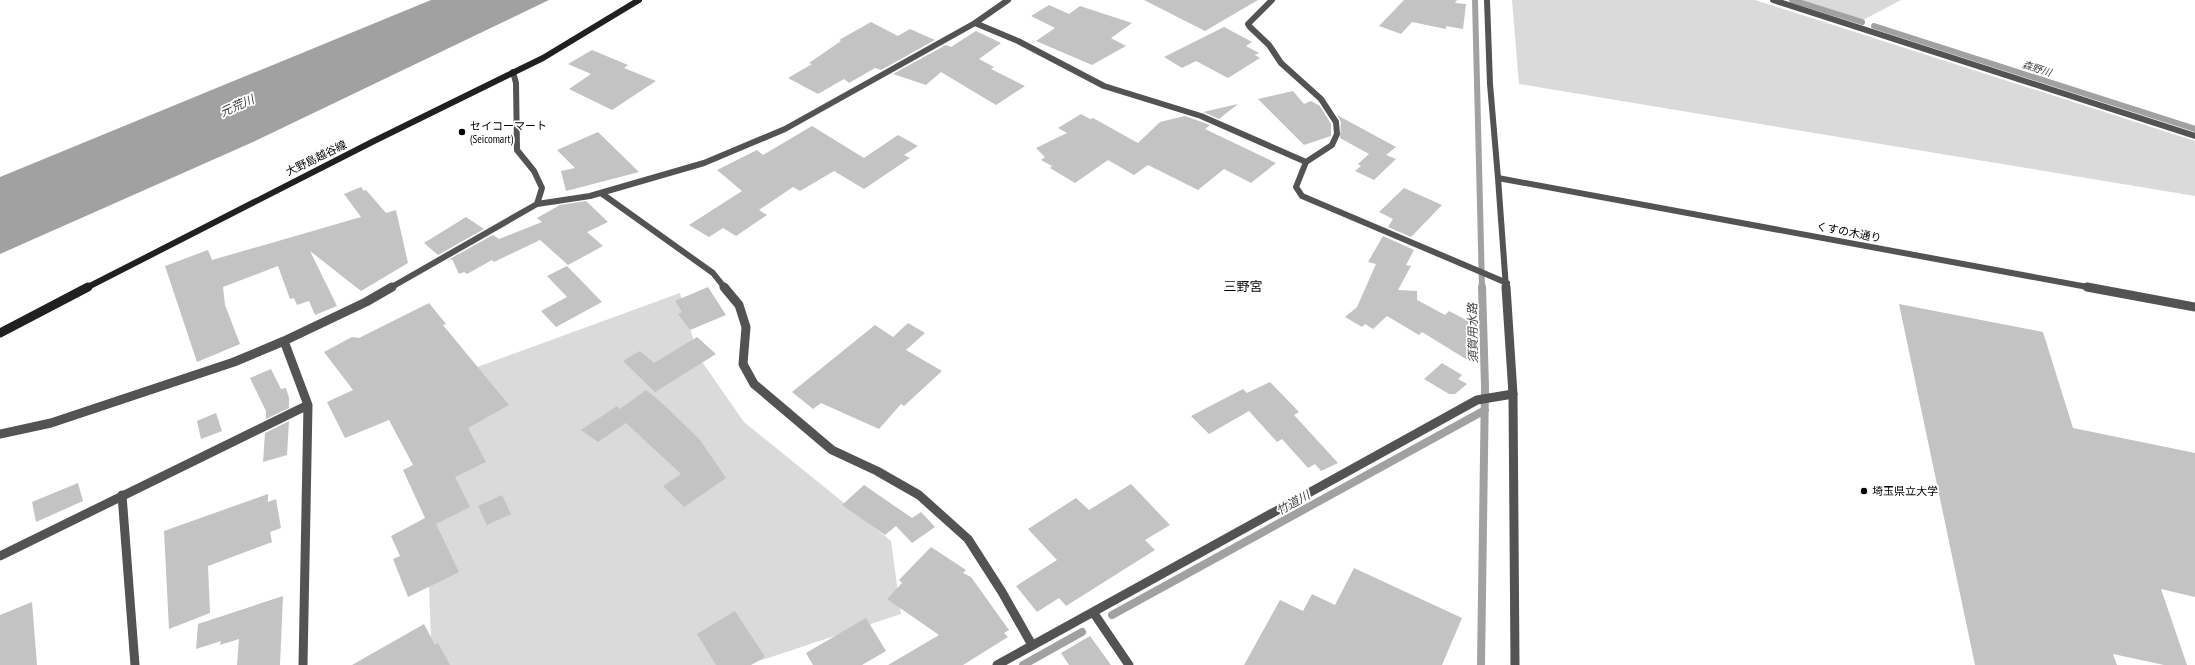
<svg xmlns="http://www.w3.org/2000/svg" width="2195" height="665" font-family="'PT Sans Narrow','Noto Sans JP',sans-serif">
  <rect width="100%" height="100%" fill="#fff"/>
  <!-- green -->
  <path fill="#dadada" d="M1512 0H1755L2195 141V196L1519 84Z
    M1802 0H1901L1863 20Z
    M680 293 698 356 744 422 891 541 901 614 747 665H432L425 485 417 389Z"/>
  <!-- water -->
  <path fill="#a1a1a1" d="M431 0H549L253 142 0 254V177Z"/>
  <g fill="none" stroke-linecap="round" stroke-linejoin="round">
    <!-- stream-far1 -->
    <path stroke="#a1a1a1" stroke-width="6" d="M1475 0 1482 288
      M1792 0 1862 22
      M1874 26 2195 129"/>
    <!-- stream -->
    <path stroke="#a1a1a1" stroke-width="8" d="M1112 615 1485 410
      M1023 665 1082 632
      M1481 665 1485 386 1482 287"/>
  </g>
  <!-- building -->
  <path fill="#c3c3c3" d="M1144 0H1258L1205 31Z
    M1404 0H1457L1455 3 1466 4 1463 29 1446 26V29L1412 22 1401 34 1379 26Z
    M1049 5 1069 14 1080 6 1132 23 1111 38 1126 46 1092 65 1036 41 1055 28 1031 16Z
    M871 22 898 36 910 29 935 40 881 70 875 68 849 83 844 79 818 94 788 78 812 64 809 63 841 41 839 40Z
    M1224 27 1252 42 1246 46 1259 53 1255 55 1260 58 1228 78 1196 61 1182 68 1164 57Z
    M976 31 1001 43 979 59 994 67 991 69 1025 86 996 105 941 72 926 85 893 74 946 45 951 47Z
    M592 50 628 65 624 68 656 81 612 110 569 89 591 74 568 64Z
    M1293 91 1304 104 1311 101 1320 106 1331 124V136L1304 145 1258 99Z
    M1238 104 1219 119 1203 112Z
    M1081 114 1090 119 1093 118 1138 143 1160 122 1185 116 1210 125 1205 129 1276 163 1251 183 1224 169 1198 190 1148 165 1134 175 1108 160 1075 183 1050 168 1052 166 1041 160 1045 157 1036 148 1067 133 1058 128Z
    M1337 115 1396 147 1386 155 1396 159 1374 180 1355 171 1361 166 1358 164 1369 154 1340 138 1341 122Z
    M812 126 864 158 898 135 918 146 904 155 910 158 864 189 834 171 800 191 793 187 759 210 767 215 736 236 723 228 709 237 689 225 742 191 717 170 757 150 763 155Z
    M598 132 639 172 566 191 561 171 575 168 557 150Z
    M361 187 364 191 366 190 386 213 396 210 408 263 361 291 310 251 337 306 315 315 309 301 297 305 294 298 290 299 278 266 223 287 225 305 240 344 197 362 165 266 208 250 212 260 361 217 344 194Z
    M1404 188 1442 205 1411 237 1388 227 1393 219 1379 212Z
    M586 201 608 222 587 232 603 246 568 265 540 240 494 262 492 260 467 274 464 272 459 274 452 259 446 261 493 235 499 239 542 222 537 218 560 205Z
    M466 217 484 229 438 255 424 243Z
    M1383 236 1414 250 1406 265 1411 266 1398 290 1417 291V300L1445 315 1449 311 1472 323 1474 364 1422 332 1419 335 1387 316 1373 329 1365 324 1362 327 1345 317 1357 307 1376 264 1368 262Z
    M567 266 602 302 556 327 541 311 567 297 547 276Z
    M708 287 726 315 690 330 678 314 682 312 675 301Z
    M429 303 446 324 443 325 509 405 468 428 486 462 455 477 470 507 436 524 459 572 408 597 393 559 400 556 391 536 425 518 403 470 413 465 389 420 345 438 327 402 353 390 324 352 352 337 359 338Z
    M1899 304 2043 332 2073 428 2195 453V597L2161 589 2187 665H2164L2113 654 2117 665H1975Z
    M908 323 925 333 906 350 942 371 904 406 901 404 879 429 821 403 813 409 792 392 875 325 893 337Z
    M697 337 716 354 655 392 623 361 640 351 654 363Z
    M1442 363 1462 375 1458 379 1467 384 1455 394H1449L1424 379Z
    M271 369 281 389 286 388 289 398V408L266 419V411L250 378Z
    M1270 382 1299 412 1294 415 1338 463 1321 471 1315 464 1308 468 1282 439 1277 442 1249 411 1209 434 1191 416 1243 389 1247 393Z
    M646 390 663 404 700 440 726 478 684 507 663 486 681 474 626 423 598 442 581 430 617 406 620 409Z
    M216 413 222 431 201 439 197 421Z
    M289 421 287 455 263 462 265 433Z
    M78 483 83 501 36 522 32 502Z
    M1131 484 1170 525 1145 540 1155 550 1066 606 1059 598 1037 612 1016 586 1057 560 1028 529 1076 498 1089 510Z
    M864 485 912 518 921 512 935 527 912 543 896 526 885 535 842 505Z
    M268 494V502L276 499 281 528 270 532 272 542 208 566 210 613 169 629 164 531Z
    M502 495 511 514 487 525 478 506Z
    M931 547 966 570 963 573 971 577 1009 630 1004 633 1008 637 963 665H888L939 635 887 599 902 583 899 580Z
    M1354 568 1462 618 1442 665H1244L1280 600 1303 611 1312 594 1335 605Z
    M283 596 280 665H237L239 639 220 645 221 641 196 649 198 624Z
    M32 602 37 665H0V615Z
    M735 611 765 657 751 665H716L697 634Z
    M866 618 886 651 862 665H813L806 653Z
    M424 624 435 645 438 643 450 665H352Z
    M1090 636 1111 665H1069L1061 653Z"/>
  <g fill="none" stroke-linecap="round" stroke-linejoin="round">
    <!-- minor-far1 -->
    <path stroke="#535353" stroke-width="6" d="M1272 0 1248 24 1250 27 1269 45 1281 63 1321 99 1336 122 1337 134 1332 145 1306 162
      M1487 0 1490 84 1498 178
      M1773 0 2195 136
      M975 23 1018 41 1104 86 1201 116 1306 162 1296 187 1302 196 1507 283
      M601 193 713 273 725 288
      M537 204 590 196 704 163 785 129 975 23 1008 0
      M390 288 537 204 542 188 534 171 517 150 516 83 513 72"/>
    <!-- minor -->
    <path stroke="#535353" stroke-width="9" d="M724 287 739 305 746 327 743 364 754 384 832 450 877 471 919 495 968 539 1002 592 1032 645
      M284 341 308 405 303 665
      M0 434 51 423 234 362 284 341 366 302 392 287
      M122 495 135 665
      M0 556 308 405
      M1093 612 1129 665
      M997 665 1477 400 1513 394"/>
    <!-- tertiary-far1 -->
    <path stroke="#535353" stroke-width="6" d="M1506 288 1498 178 2093 288"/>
    <!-- tertiary -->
    <path stroke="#535353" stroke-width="9" d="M1506 287 1513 394 1515 665
      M2087 287 2195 307"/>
    <!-- secondary-far1 -->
    <path stroke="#202020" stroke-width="6" d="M86 288 374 141 543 58 639 0"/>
    <!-- secondary -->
    <path stroke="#202020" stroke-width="9" d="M0 333 88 287"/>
  </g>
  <!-- markers -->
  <g fill="#000" stroke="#fff" stroke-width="1.5">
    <circle cx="462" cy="132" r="4"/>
    <circle cx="1864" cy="491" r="4"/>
  </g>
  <g text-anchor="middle" stroke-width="3.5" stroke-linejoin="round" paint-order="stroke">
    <!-- far-water labels -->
    <g font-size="10" font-style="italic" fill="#424242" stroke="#fff">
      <text transform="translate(2037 68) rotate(18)" y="4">森野川</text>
    </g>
    <!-- poi labels -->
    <g font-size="11" fill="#000" stroke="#fff" text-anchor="start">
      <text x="470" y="130">セイコーマート<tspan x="470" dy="13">(Seicomart)</tspan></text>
      <text x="1872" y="495">埼玉県立大学</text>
    </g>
    <!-- street labels -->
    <g font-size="11" fill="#000" stroke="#fff">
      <text transform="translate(316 158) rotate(-26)" y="4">大野島越谷線</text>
      <text transform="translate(1849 232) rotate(11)" y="4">くすの木通り</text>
    </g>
    <!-- water labels -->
    <g font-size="12" font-style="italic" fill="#424242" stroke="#fff">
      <text transform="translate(237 106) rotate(-24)" y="4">元荒川</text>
      <text transform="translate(1473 333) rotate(-91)" y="4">須賀用水路</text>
      <text transform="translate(1293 503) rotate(-29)" y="4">竹道川</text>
    </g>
    <!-- quarter labels -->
    <g font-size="13" fill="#000" stroke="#fff">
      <text x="1243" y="291">三野宮</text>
    </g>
  </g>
</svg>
